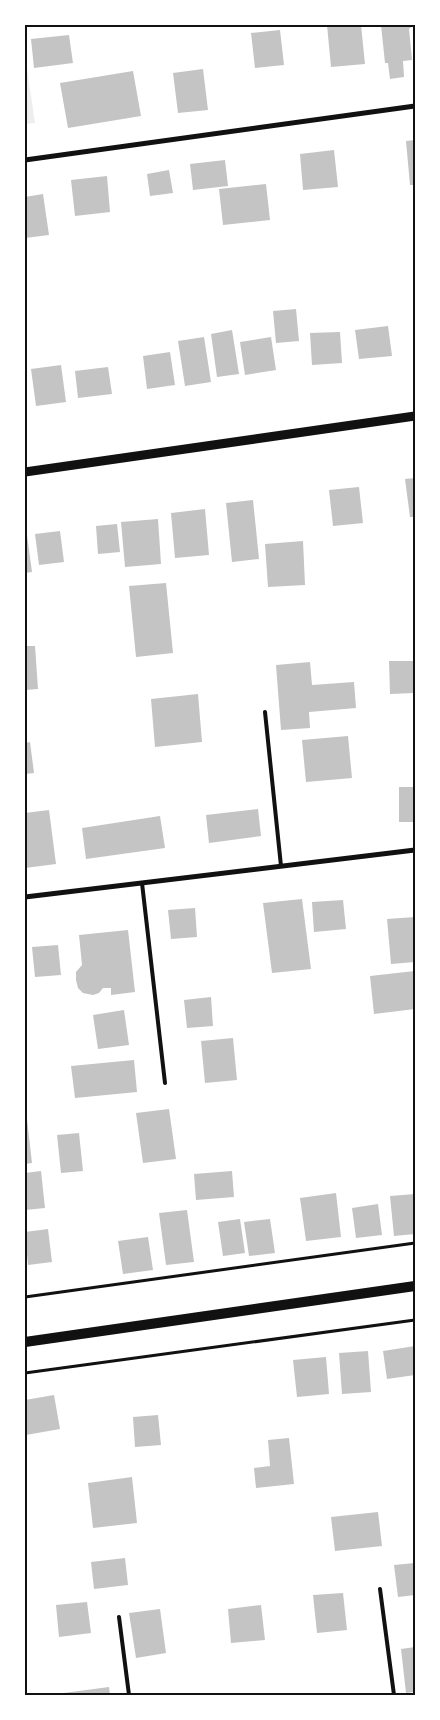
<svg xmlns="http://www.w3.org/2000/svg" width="440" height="1720" font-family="'Roboto Condensed',sans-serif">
  <rect width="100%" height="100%" fill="#fff"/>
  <!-- green -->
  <path fill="#eee" d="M25 62H26L35 123 25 124Z"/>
  <!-- building -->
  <path fill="#c4c4c4" d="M327 25H361L365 64 331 67Z
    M381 25H413L409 29 412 60 403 61 404 77 390 79 388 63H385Z
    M280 30 284 65 255 68 251 33Z
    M69 35 73 63 34 68 31 39Z
    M203 69 208 110 178 113 173 73Z
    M133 71 141 116 68 128 60 83Z
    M415 140V185H410L406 141Z
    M334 150 338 187 303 190 300 154Z
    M225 160 228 186 193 190 190 164Z
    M169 170 173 193 150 196 147 174Z
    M107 176 110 212 75 216 71 180Z
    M266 184 270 220 223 225 219 189Z
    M43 194 49 235 25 238V197Z
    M296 309 299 341 276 343 273 311Z
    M388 326 392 356 359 359 355 330Z
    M232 330 239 374 217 377 211 334Z
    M340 332 342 363 312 365 310 333Z
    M204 337 211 382 185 386 178 341Z
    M271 337 276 370 245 375 240 342Z
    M170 352 175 385 147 389 143 356Z
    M61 365 66 402 36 406 31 369Z
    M108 367 112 394 78 398 75 371Z
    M415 478V517H410L405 479Z
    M359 487 363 523 333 526 329 490Z
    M253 500 259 559 232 562 226 503Z
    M205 509 209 555 175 558 171 513Z
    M158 519 161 564 125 567 121 522Z
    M117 524 120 552 98 554 96 526Z
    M60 531 64 562 39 565 35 534Z
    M25 535H27L32 572 25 573Z
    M303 541 305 585 268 587 265 544Z
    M166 583 173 653 136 657 129 586Z
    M25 646H35L38 689 25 690Z
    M389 661H415V693L390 694Z
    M310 662 312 685 354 682 356 708 309 712 310 728 281 730 276 665Z
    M198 694 202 742 155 747 151 699Z
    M348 736 352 778 306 782 302 740Z
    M30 742 34 773 25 774V743Z
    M399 787H415V822H399Z
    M258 809 261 836 209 843 206 815Z
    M49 810 56 864 25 868V813Z
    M160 816 165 848 86 859 82 828Z
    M302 899 311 969 272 973 263 903Z
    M343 900 346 929 314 932 312 902Z
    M195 908 197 937 171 939 168 910Z
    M415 917V962L391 964 387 919Z
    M128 930 135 992 111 995V988H103L99 993 93 995 83 993 78 988 76 980V972L82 965 79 935Z
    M58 945 61 975 35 977 32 947Z
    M415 971V1009L374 1014 370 976Z
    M211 997 213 1026 187 1028 184 1000Z
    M124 1010 129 1045 98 1049 93 1015Z
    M233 1038 237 1080 205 1083 201 1041Z
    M134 1060 137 1092 75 1098 71 1066Z
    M169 1109 176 1159 143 1163 136 1113Z
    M25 1119H27L32 1163 25 1164Z
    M79 1133 83 1171 61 1173 57 1135Z
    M41 1171 45 1208 25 1210V1173Z
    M232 1171 234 1197 196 1200 194 1174Z
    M336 1193 341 1237 306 1241 300 1198Z
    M415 1194V1234L394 1236 390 1196Z
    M378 1204 382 1235 356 1238 352 1208Z
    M187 1210 194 1262 166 1265 159 1213Z
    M240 1219 245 1253 223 1256 218 1222Z
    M270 1219 275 1253 249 1256 244 1222Z
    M48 1229 52 1262 28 1265 25 1232Z
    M148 1237 153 1270 123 1274 118 1241Z
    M415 1346V1375L387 1379 383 1351Z
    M368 1351 371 1392 342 1394 339 1353Z
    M326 1357 329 1394 297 1397 293 1360Z
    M54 1395 60 1429 26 1435 25 1400Z
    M158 1415 161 1445 135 1447 133 1417Z
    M289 1438 294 1484 256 1488 254 1468 270 1466 268 1440Z
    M132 1477 137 1523 93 1528 88 1483Z
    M378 1512 382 1546 335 1551 331 1517Z
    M125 1558 128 1585 94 1589 91 1562Z
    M415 1563V1595L398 1597 394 1565Z
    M343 1593 347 1630 317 1633 313 1595Z
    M87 1602 91 1633 59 1637 56 1605Z
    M261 1605 265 1640 231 1643 228 1609Z
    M160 1609 166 1653 136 1658 129 1613Z
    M415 1647V1692L406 1693 401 1649Z
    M109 1687 110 1695H56V1694Z"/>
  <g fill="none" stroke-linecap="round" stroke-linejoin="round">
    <!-- path -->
    <path stroke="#111" stroke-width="3" d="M25 1297 415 1243
      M25 1373 415 1320"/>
    <!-- service -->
    <path stroke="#111" stroke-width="4" d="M265 712 281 866
      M142 883 165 1083
      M380 1589 394 1695
      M119 1617 129 1695"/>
    <!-- minor -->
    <path stroke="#111" stroke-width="5" d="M25 160 415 106
      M25 897 415 850"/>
    <!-- tertiary -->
    <path stroke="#111" stroke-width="9" d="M25 472 415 416"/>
    <!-- secondary -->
    <path stroke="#111" stroke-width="10" d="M25 1342 415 1286"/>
  </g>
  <!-- border -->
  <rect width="440" height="1720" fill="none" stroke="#ffffff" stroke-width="52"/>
  <rect x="26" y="26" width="388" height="1668" fill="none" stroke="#111" stroke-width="2"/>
</svg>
